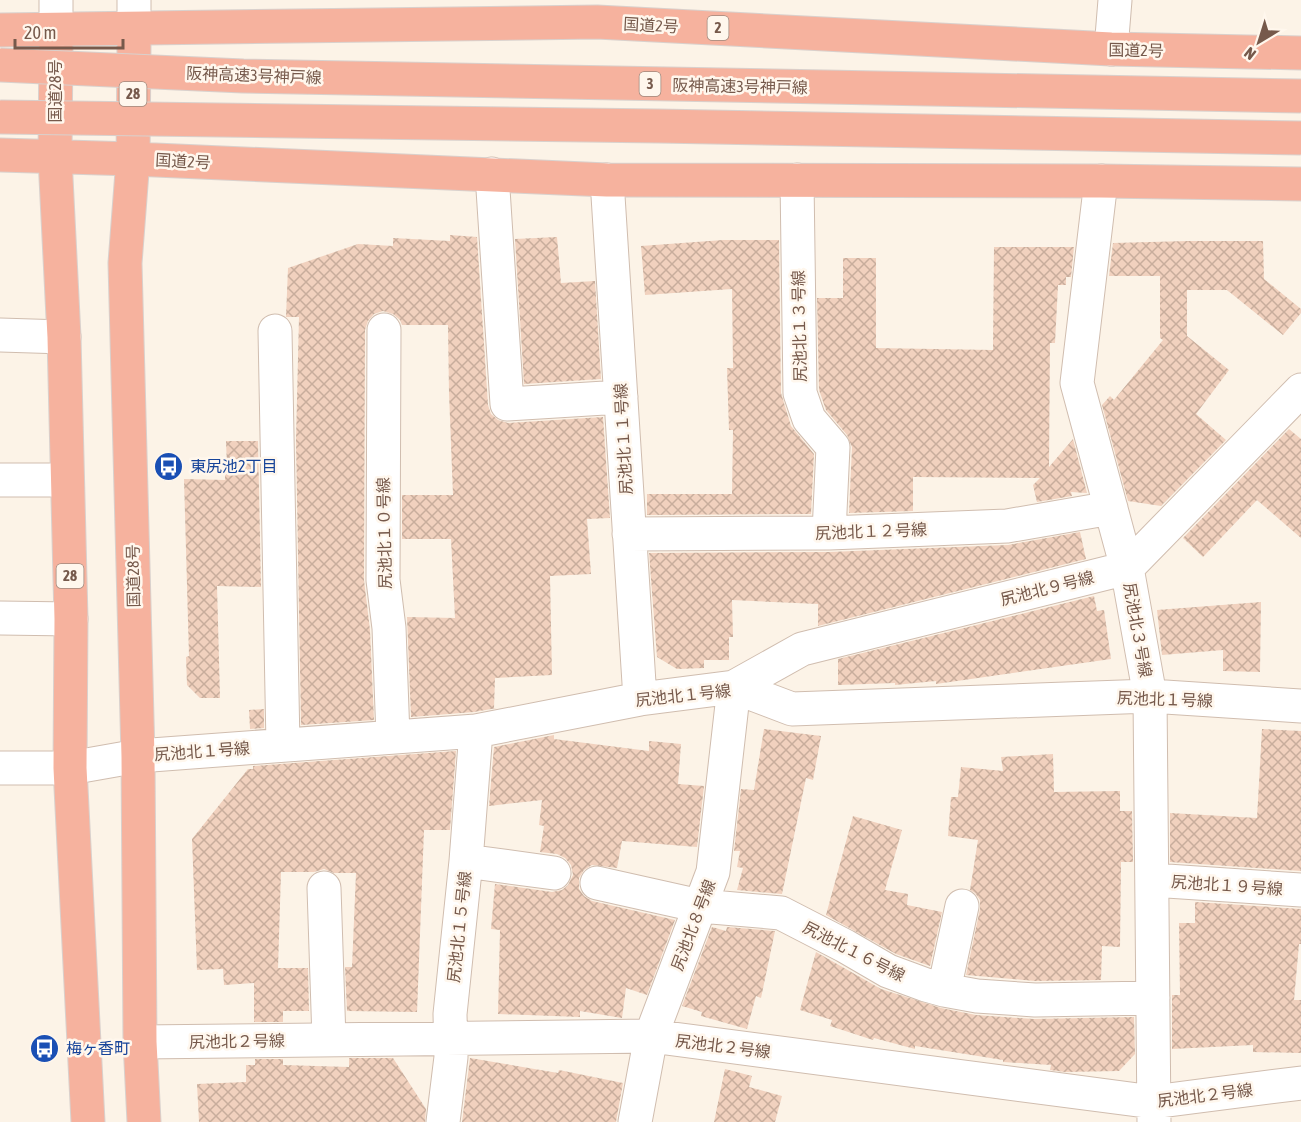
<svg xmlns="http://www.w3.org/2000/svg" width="1301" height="1122" font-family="'Asap Condensed','Noto Sans JP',sans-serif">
  <defs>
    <pattern id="building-cross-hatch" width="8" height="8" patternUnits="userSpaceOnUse" patternTransform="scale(1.5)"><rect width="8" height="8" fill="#f1d1be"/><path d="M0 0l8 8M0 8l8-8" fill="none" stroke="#c8ad9c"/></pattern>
  </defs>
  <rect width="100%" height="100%" fill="#fcf3e7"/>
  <!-- building -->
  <path fill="url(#building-cross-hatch)" d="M450 235 477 237 488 405 491 414 498 420 508 423 603 417 610 518 587 519 591 574 550 576 552 675 495 678 494 708H497L474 712 411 717 407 617 455 618 451 539H402V495H453L449 393 448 325H402L400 320 393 314 383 311 374 314 368 321 365 330 364 580 370 630 374 720 301 725 296 440 299 317H286L288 268 358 244 393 246V238L450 241Z
    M557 237 561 283 595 281 601 379 524 384 515 239Z
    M723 240H779L781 393 791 426 814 454 811 514 647 515V494H732L733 430H729L727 368H733L732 289 645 295 641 246Z
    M1188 241H1263L1264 279 1301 309V313L1283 335 1227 290H1187V336L1229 370 1196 414 1226 440 1161 506 1128 501 1102 405 1110 396 1114 400 1163 340 1160 338V276H1109L1113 243Z
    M994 247H1074L1071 277H1066V285H1058L1055 343H1050L1049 467 1073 439 1087 493 1071 492 1072 496 1037 502 1033 485 1040 478 913 477V511L849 513 852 447 847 435 826 410 819 390 817 298H843V258H876V348L993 350Z
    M1289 429 1301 439V538L1257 500 1203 557 1183 538Z
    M226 441H258L261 587 217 586 220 698H200L187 685 186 657 189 656 184 479 225 480V466L227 467Z
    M1080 532 1086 559 818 626V604L732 600 733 637H729V660H704V668L677 669 657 657 649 553 829 552 1008 545Z
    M1094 596 1097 611 1104 610 1111 659 936 684V681L895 685V683L838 685V659Z
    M1261 602 1260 672 1223 671V650L1162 655 1157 610Z
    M264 709V728L250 729 249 710Z
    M764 729 821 736 813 780 806 778 782 894 737 890 743 868 737 867 740 851H734L741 789 754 790Z
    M1262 729 1301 731V871L1170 862V813L1257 818Z
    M554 735V739L649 751V741L681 744 678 784 704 786 697 847 622 841 617 868 592 865 584 870 579 878V889L584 896 592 901 675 920 647 995 626 988 622 1018 580 1011V1017L498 1014 500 930 491 929 495 884 552 892 562 890 568 885 573 875 571 865 565 858 557 854 540 852 544 826 539 825 542 800 489 806 494 747Z
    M456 751 450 830H424L417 1012 347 1011 345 967H352L356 873H334L324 869 314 872H281L278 968H308L309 1011H283V1022H254V983L224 985 223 969 197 970 192 839 248 769H253V766Z
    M1053 754 1054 792 1120 791V811H1132L1133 862H1121L1120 947 1102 946 1101 980 1035 981 966 975 980 909V900L975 893 970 890 978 840 948 836 951 797H958L961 767 1003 771 1001 757Z
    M853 816 902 830 885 890 908 894 907 905 942 912 930 966 896 954 826 915Z
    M1195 902 1301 909V944H1299L1294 1000H1301V1053L1253 1052V1045L1172 1049V995H1180L1179 923H1195Z
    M712 927 726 931 727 927 775 931 761 998 756 996 747 1029 701 1016 702 1012 682 1006Z
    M816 952 881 989 941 1008 976 1015 1034 1019 1134 1017 1135 1054 1119 1071 1065 1072 1050 1070 1051 1065 1003 1062V1060L915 1046V1049L874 1038 873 1040 830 1026 832 1020 800 1010Z
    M349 1058H393L426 1109 425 1122H199L197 1084 246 1082V1065H255V1059H283V1065L349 1067Z
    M470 1058 558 1073 559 1070 623 1083 616 1122H462Z
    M725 1069 752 1076 749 1087 782 1096 775 1122H714Z"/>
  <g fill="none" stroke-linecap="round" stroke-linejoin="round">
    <defs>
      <path id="minor" d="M134 0V30
        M56 31V0
        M1111 49 1115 0
        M492 174 507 404 621 397
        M607 180 640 699
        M797 180 800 393 809 419 833 447 829 533
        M1101 181 1077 383 1127 568 1150 696 1154 1122
        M384 330 383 580 389 628 393 737
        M275 331 283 745
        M0 335 64 337
        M0 480H67
        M629 534 829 533 1007 526 1111 508
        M0 618 71 619
        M734 687 802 649 1127 568 1301 390
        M0 768H70L138 756 476 731 640 699 734 687 792 709 1150 696 1301 706
        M466 861 554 873
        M1152 880 1301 890
        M597 883 700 906 781 913 845 946 888 971 926 985 944 990 977 996 1035 1000 1153 998
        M324 888 329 1040
        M944 990 962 906
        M140 1042 651 1036 1153 1102 1301 1083
        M443 1122 451 1057 450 1014 466 861 476 731
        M635 1122 651 1036 713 872 734 687"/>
      <path id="highway" d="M0 30 597 22 1111 49 1301 53
        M56 39 55 158 64 337 71 619 70 768 88 1122
        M134 44 133 159 125 263 138 756 140 1042 144 1122
        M0 155 133 159 607 180 1101 181 1301 184"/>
    </defs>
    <!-- minor casing -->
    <use href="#minor" stroke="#d0bdaf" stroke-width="35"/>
    <!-- highway casing -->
    <use href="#highway" stroke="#d9d1cd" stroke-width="35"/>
    <!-- minor -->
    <use href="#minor" stroke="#fff" stroke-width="33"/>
    <!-- highway -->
    <use href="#highway" stroke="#f6b29e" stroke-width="33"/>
    <defs>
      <path id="highway-bridge" d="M0 65 243 76 1301 96
        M0 117 659 126 1301 138"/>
    </defs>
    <!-- highway-bridge casing -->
    <use href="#highway-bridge" stroke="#d9d1cd" stroke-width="35" stroke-linecap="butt"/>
    <!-- highway-bridge -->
    <use href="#highway-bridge" stroke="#f6b29e" stroke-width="33"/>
  </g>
  <!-- icons -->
  <defs>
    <symbol id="bus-disc" viewBox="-11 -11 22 22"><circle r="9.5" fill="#1a4fb4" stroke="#fff7ed"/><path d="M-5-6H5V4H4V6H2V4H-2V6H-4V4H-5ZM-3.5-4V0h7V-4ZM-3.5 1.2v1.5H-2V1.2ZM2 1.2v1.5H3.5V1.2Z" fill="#fff"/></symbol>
  </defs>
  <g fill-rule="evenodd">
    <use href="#bus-disc" x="152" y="450" width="33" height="33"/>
    <use href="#bus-disc" x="28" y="1032" width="33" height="33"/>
  </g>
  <g text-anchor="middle" stroke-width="5" stroke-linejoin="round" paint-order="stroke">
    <!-- shield labels -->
    <g fill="#fff7ed" stroke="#9f887c" stroke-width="1.5">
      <rect x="707.5" y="16" width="21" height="24" rx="4.5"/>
      <rect x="639.5" y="72" width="21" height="24" rx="4.5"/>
      <rect x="119.5" y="82" width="27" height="24" rx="4.5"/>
      <rect x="56.5" y="564" width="27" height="24" rx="4.5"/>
    </g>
    <g font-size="15" font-weight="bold" fill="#76594b">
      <text x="718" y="33">2</text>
      <text x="650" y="89">3</text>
      <text x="133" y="99">28</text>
      <text x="70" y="581">28</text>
    </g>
    <!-- street labels -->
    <g font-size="16" fill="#76594b" stroke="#fff7ed">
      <text transform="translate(651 25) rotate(3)" y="6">国道2号</text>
      <text transform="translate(1136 50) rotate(1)" y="6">国道2号</text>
      <text transform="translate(254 75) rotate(2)" y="6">阪神高速3号神戸線</text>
      <text transform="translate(740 86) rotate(1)" y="6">阪神高速3号神戸線</text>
      <text transform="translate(55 91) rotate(-90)" y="6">国道28号</text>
      <text transform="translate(183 161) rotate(3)" y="6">国道2号</text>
      <text transform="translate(799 326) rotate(-91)" y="6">尻池北１３号線</text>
      <text transform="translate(623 439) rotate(-93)" y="6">尻池北１１号線</text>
      <text transform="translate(871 531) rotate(-2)" y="6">尻池北１２号線</text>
      <text transform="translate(384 533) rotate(-91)" y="6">尻池北１０号線</text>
      <text transform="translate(133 576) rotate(-91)" y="6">国道28号</text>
      <text transform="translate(1047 588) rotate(-14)" y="6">尻池北９号線</text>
      <text transform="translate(1138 630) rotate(80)" y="6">尻池北３号線</text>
      <text transform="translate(683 695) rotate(-6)" y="6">尻池北１号線</text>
      <text transform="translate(1165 699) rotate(2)" y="6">尻池北１号線</text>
      <text transform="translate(202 751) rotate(-4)" y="6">尻池北１号線</text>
      <text transform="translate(1227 885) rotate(4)" y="6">尻池北１９号線</text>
      <text transform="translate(693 925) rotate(-69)" y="6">尻池北８号線</text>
      <text transform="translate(459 927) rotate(-84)" y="6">尻池北１５号線</text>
      <text transform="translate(854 951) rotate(27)" y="6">尻池北１６号線</text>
      <text transform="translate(237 1041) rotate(-1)" y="6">尻池北２号線</text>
      <text transform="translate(723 1046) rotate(7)" y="6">尻池北２号線</text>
      <text transform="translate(1205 1095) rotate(-7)" y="6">尻池北２号線</text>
    </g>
    <!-- transit labels -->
    <g font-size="16" fill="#164399" stroke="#fff7ed" text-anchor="start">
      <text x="190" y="472">東尻池2丁目</text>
      <text x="66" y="1054">梅ヶ香町</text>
    </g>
  </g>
  <!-- north arrow -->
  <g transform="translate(1259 42) rotate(218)" stroke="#fff7ed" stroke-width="4.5" paint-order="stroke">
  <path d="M0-4.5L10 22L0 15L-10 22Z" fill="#76594b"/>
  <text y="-9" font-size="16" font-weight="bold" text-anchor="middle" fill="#76594b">N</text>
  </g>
  <!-- scale -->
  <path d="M15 39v9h108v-9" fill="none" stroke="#76594b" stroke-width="3"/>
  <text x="24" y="39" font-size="18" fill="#76594b" stroke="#fff7ed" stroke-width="4.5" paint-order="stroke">20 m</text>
</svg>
